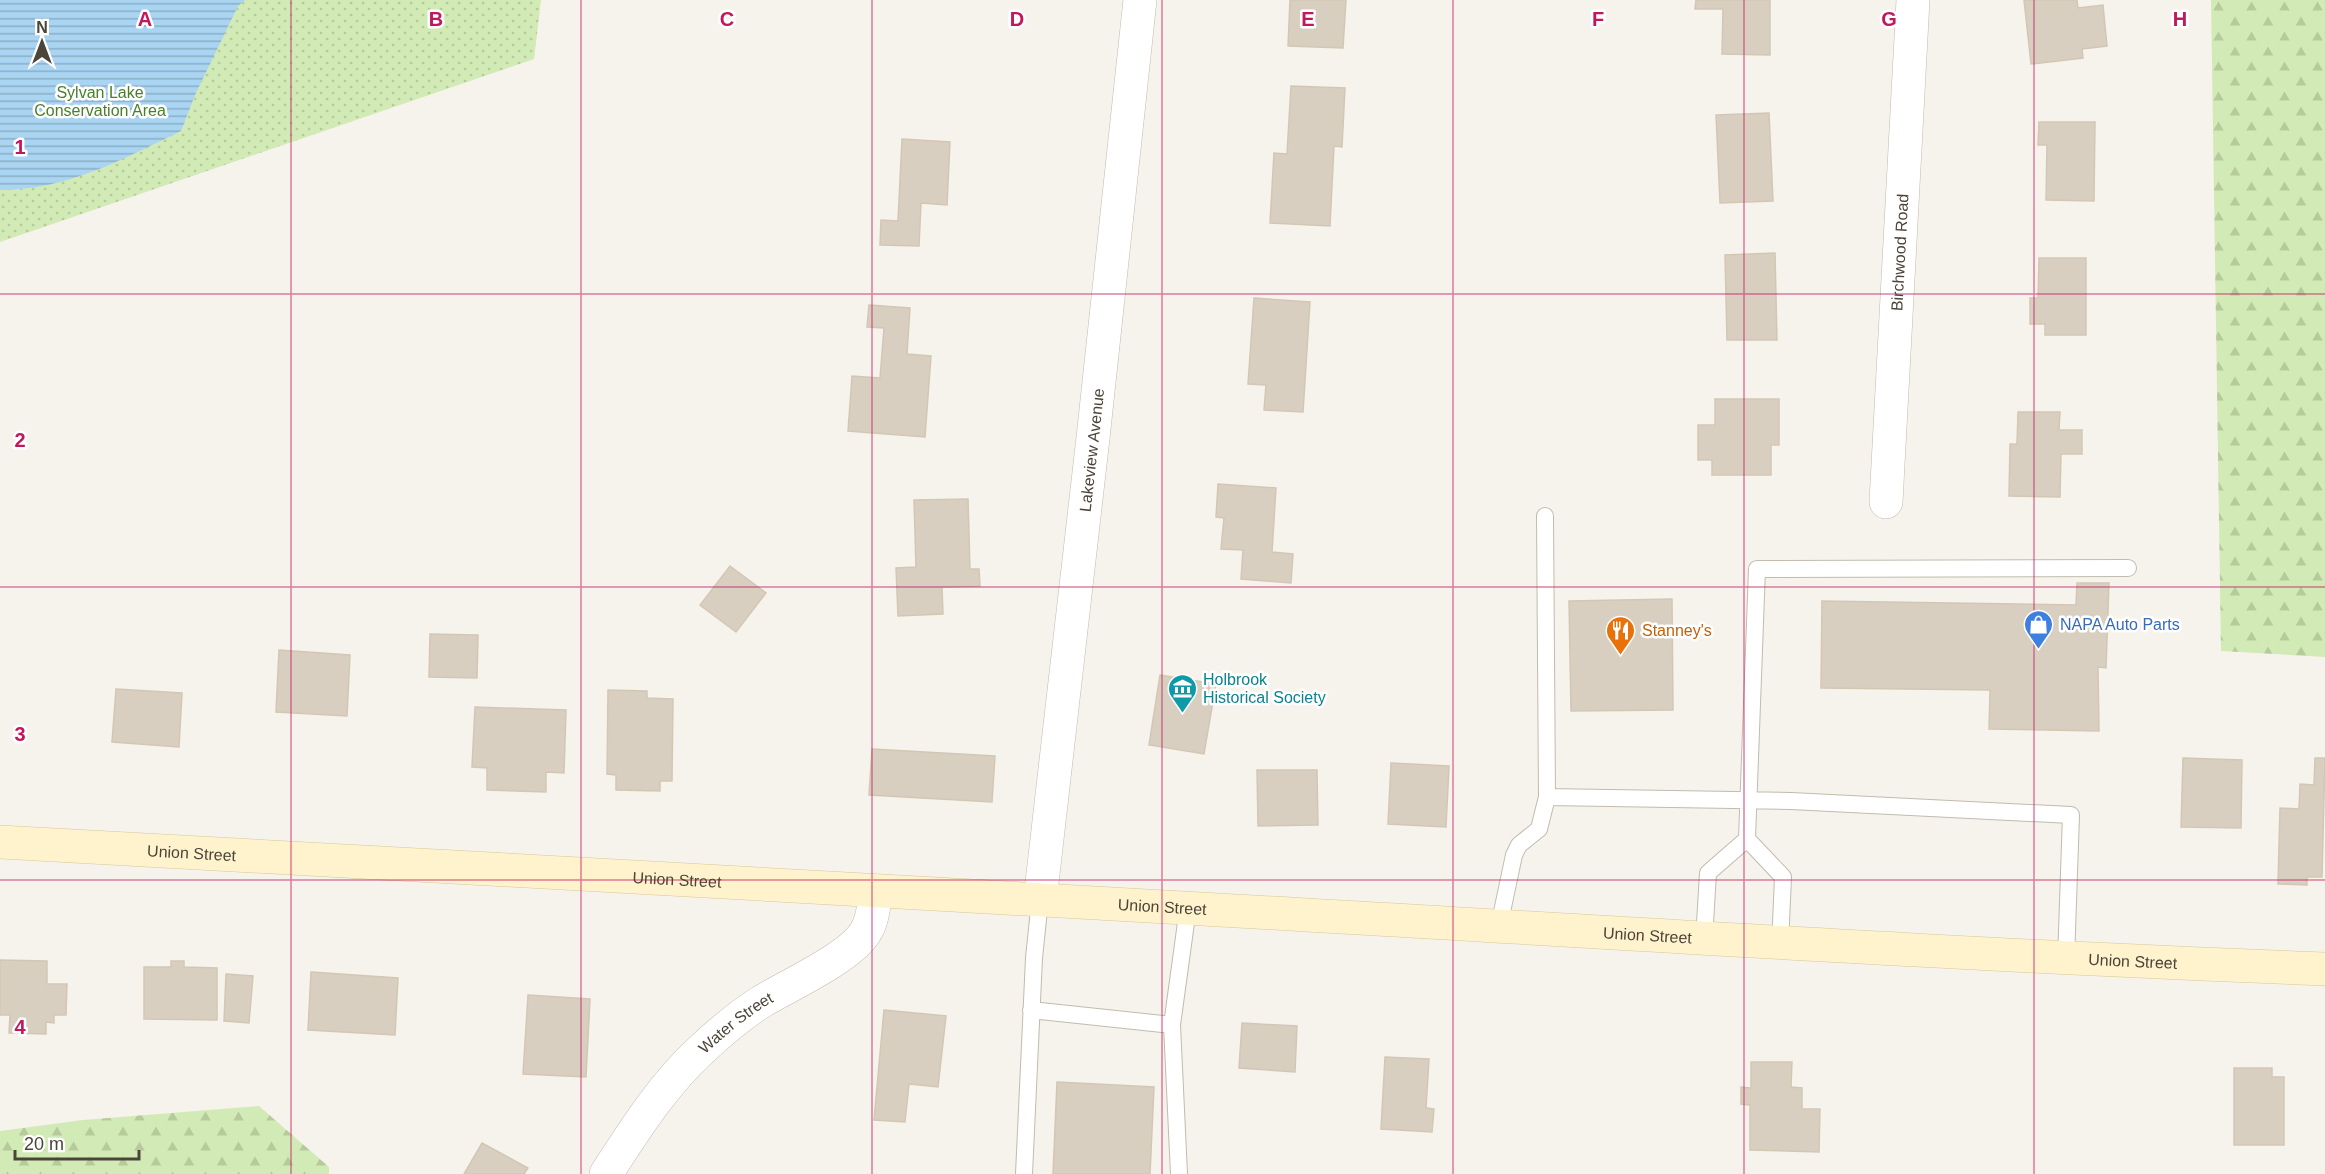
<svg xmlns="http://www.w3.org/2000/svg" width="2325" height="1174" font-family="Arial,sans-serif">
  <defs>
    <pattern id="forest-firs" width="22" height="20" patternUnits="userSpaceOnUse" patternTransform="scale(1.5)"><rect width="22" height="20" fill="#d2eab5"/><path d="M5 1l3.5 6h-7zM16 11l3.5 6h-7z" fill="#b6ca9c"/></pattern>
    <pattern id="park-dots" width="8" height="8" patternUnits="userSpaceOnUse" patternTransform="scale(1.5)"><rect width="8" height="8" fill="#d2eab5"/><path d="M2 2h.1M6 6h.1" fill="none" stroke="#b6ca9c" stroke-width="1.8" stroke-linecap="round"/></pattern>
    <pattern id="water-rules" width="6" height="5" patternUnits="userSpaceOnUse" patternTransform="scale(1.5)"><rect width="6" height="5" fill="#a9d4f2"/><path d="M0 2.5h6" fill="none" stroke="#8caec5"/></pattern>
  </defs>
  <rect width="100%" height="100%" fill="#f6f3ec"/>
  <!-- forest -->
  <path fill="url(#forest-firs)" d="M2211 0H2325V657L2221 651Z
    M259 1106 329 1167V1174H0V1131L83 1120Z"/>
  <!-- park -->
  <path fill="url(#park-dots)" d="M0 0H541L534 59 0 242Z"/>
  <!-- water -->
  <path fill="url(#water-rules)" d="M0 0H245L238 6 195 95 181 131C123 159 67 190 0 190Z"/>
  <!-- building -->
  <path fill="#d8cfc1" stroke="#d3c7b4" stroke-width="1.5" d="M1290 0H1346L1343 48 1288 46Z
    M1696 0H1770V55L1722 54 1723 9H1695Z
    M2024 0H2077L2078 8 2103 5 2107 46 2082 49 2083 58 2031 64Z
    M1291 86 1345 88 1342 147 1334 146 1330 226 1270 223 1274 153 1287 154Z
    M1769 113 1773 201 1720 203 1716 115Z
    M2039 122H2095L2094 201 2046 200 2047 145H2038Z
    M902 139 950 142 947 205 921 203 919 246 880 245 881 220 898 221Z
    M1775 253 1777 340H1727L1725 255Z
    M2039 258H2086V335H2045V324H2030V298H2038Z
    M1254 298 1310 302 1303 412 1264 410 1266 385 1248 384Z
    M869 305 910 308 907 354 931 356 925 437 848 431 852 376 880 378 884 328 867 327Z
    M1715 399H1779V445H1771V475H1712V460H1698V425H1715Z
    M2018 412H2060L2059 430H2082V454H2061L2060 497 2009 496 2010 444H2017Z
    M1218 484 1276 488 1272 552 1293 554 1291 583 1241 579 1243 550 1221 549 1224 518 1216 517Z
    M968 499 970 569H979L980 586 942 587 943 614 898 616 896 568 916 567 914 500Z
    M730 566 766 593 736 632 700 605Z
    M2077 583H2109L2106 668 2098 667 2099 731 1989 729 1990 690 1821 688 1822 601 2076 605Z
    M1672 599 1673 710 1571 711 1569 601Z
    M430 634 478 635 477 678 429 677Z
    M279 650 350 655 347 716 276 712Z
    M1160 675 1216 684 1204 754 1149 745Z
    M116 689 182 693 179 747 112 742Z
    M608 690 647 691V698L673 699 672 781H660V791L616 790V775L607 774Z
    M475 707 566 710 564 773 546 772V792L487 790V768L472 767Z
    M872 749 995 756 992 802 869 795Z
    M2183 758 2242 760 2241 828 2181 827Z
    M2315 758H2325L2322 877H2307V885L2278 884 2280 808 2299 809 2300 784 2314 785Z
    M1391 763 1449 766 1446 827 1388 824Z
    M1257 770H1317L1318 825 1258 826Z
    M0 960 47 961V984H67L66 1015H54V1023L46 1022V1034L9 1033 10 1015H0Z
    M171 961H184V967L217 968V1020L144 1019V967H171Z
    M311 972 398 978 395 1035 308 1030Z
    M226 974 253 976 249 1023 224 1021Z
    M528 995 590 999 586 1077 523 1074Z
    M884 1010 946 1016 938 1087 909 1084 905 1122 874 1120Z
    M1242 1023 1297 1026 1295 1072 1239 1068Z
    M1385 1057 1429 1059 1426 1108 1434 1109 1432 1132 1381 1129Z
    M1751 1062H1792L1791 1087 1802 1088V1109H1820L1819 1152 1750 1150V1105L1741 1104V1087L1751 1088Z
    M2234 1068H2272V1077H2284V1145H2234Z
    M1057 1082 1154 1087 1150 1174H1053Z
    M482 1143 528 1168 524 1174H464Z"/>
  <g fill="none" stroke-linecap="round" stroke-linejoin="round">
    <defs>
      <path id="lane" d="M1547 797 1791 801 2071 815 2066 960
        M1499 926 1514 855 1519 845 1539 829 1547 797 1545 516
        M1704 940 1708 873 1747 839
        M1780 945 1783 877 1747 839 1757 569 2128 568
        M1031 1010 1172 1025
        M1024 1174 1034 958 1040 900
        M1179 1174 1172 1025 1188 908"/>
      <g id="street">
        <path id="s1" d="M1886 502 1913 0"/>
        <path id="s2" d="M1040 900 1093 438 1140 0"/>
        <path id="s3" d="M606 1174C634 1131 662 1086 700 1051 719 1033 739 1016 761 1002 787 986 852 957 866 931 873 920 874 904 876 891"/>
      </g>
      <g id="secondary">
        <path id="s4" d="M0 842C424 866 849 888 1273 913 1624 933 1974 956 2325 969"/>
      </g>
    </defs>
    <!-- lane casing -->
    <use href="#lane" stroke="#c2bbae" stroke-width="18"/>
    <!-- street casing -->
    <use href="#street" stroke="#c2bbae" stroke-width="34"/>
    <!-- secondary casing -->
    <use href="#secondary" stroke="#d6c79b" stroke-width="34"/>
    <!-- lane -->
    <use href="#lane" stroke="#fff" stroke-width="16"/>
    <!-- street -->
    <use href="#street" stroke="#fff" stroke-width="33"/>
    <!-- secondary -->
    <use href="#secondary" stroke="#fff3cd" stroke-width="33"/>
  </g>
  <!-- grid -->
  <path fill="none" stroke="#c2185b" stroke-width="1.5" stroke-opacity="0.55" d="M291 0V1174M581 0V1174M872 0V1174M1162 0V1174M1453 0V1174M1744 0V1174M2034 0V1174M0 294H2325M0 587H2325M0 880H2325"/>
  <!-- icons -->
  <defs>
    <symbol id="shop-pin" viewBox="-11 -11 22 30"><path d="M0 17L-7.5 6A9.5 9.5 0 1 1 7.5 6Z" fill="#3f7fe0" stroke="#fff"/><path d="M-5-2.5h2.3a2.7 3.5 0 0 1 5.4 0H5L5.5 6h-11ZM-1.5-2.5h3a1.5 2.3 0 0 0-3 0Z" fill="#fff"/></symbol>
    <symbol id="restaurant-pin" viewBox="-11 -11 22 30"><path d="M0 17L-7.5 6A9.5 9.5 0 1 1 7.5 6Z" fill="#e8710a" stroke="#fff"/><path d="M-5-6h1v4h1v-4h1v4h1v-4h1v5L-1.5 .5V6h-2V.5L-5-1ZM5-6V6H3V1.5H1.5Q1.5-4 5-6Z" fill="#fff"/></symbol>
    <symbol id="museum-pin" viewBox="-11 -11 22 30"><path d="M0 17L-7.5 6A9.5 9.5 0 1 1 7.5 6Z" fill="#0f9aa8" stroke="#fff"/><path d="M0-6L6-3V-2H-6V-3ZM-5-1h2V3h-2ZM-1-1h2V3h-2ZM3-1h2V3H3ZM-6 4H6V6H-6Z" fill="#fff"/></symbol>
  </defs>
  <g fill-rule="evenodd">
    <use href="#shop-pin" x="2022" y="608" width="33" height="45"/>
    <use href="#restaurant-pin" x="1604" y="614" width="33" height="45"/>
    <use href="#museum-pin" x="1166" y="672" width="33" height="45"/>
  </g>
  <g text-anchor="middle" stroke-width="5" stroke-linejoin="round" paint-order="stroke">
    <!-- park labels -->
    <g font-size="16" fill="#4a7f2a" stroke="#fff">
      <text x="100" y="98">Sylvan Lake<tspan x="100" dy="18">Conservation Area</tspan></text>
    </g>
    <!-- street labels -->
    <g font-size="16" fill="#4b4439" stroke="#fff">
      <text dy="6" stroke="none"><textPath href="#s1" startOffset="250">Birchwood Road</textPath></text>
      <text dy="6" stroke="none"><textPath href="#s2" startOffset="453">Lakeview Avenue</textPath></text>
      <text dy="6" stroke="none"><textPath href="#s4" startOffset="192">Union Street</textPath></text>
      <text dy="6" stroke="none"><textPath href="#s4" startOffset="678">Union Street</textPath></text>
      <text dy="6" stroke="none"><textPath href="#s4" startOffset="1164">Union Street</textPath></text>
      <text dy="6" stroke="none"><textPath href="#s4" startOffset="1650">Union Street</textPath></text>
      <text dy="6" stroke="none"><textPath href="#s4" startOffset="2136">Union Street</textPath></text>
      <text dy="6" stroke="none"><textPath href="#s3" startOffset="201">Water Street</textPath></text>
    </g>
    <!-- shop labels -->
    <g font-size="16" fill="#366cbe" stroke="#fff" text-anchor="start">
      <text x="2060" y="630">NAPA Auto Parts</text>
    </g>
    <!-- food labels -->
    <g font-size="16" fill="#c56008" stroke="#fff" text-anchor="start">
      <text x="1642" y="636">Stanney's</text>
    </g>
    <!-- culture labels -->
    <g font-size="16" fill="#0d838f" stroke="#fff" text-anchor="start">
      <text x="1203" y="685">Holbrook<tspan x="1203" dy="18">Historical Society</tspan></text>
    </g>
  </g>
  <g font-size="20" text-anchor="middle" font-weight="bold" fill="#c2185b" stroke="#fff" stroke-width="5" stroke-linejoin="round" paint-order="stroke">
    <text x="145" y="26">A</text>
    <text x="436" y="26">B</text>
    <text x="727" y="26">C</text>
    <text x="1017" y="26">D</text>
    <text x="1308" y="26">E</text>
    <text x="1598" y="26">F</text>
    <text x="1889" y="26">G</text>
    <text x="2180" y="26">H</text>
    <text x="20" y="154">1</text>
    <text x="20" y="447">2</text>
    <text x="20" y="741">3</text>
    <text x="20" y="1034">4</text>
  </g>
  <!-- north arrow -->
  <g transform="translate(42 42)" stroke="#ffffff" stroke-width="4.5" paint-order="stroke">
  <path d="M0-4.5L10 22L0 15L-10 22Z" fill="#4b4439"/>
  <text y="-9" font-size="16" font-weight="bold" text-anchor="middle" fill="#4b4439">N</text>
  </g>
  <!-- scale -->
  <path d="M15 1150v9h124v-9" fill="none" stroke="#4b4439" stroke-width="3"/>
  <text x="24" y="1150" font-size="18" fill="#4b4439" stroke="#ffffff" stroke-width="4.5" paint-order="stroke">20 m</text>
</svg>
